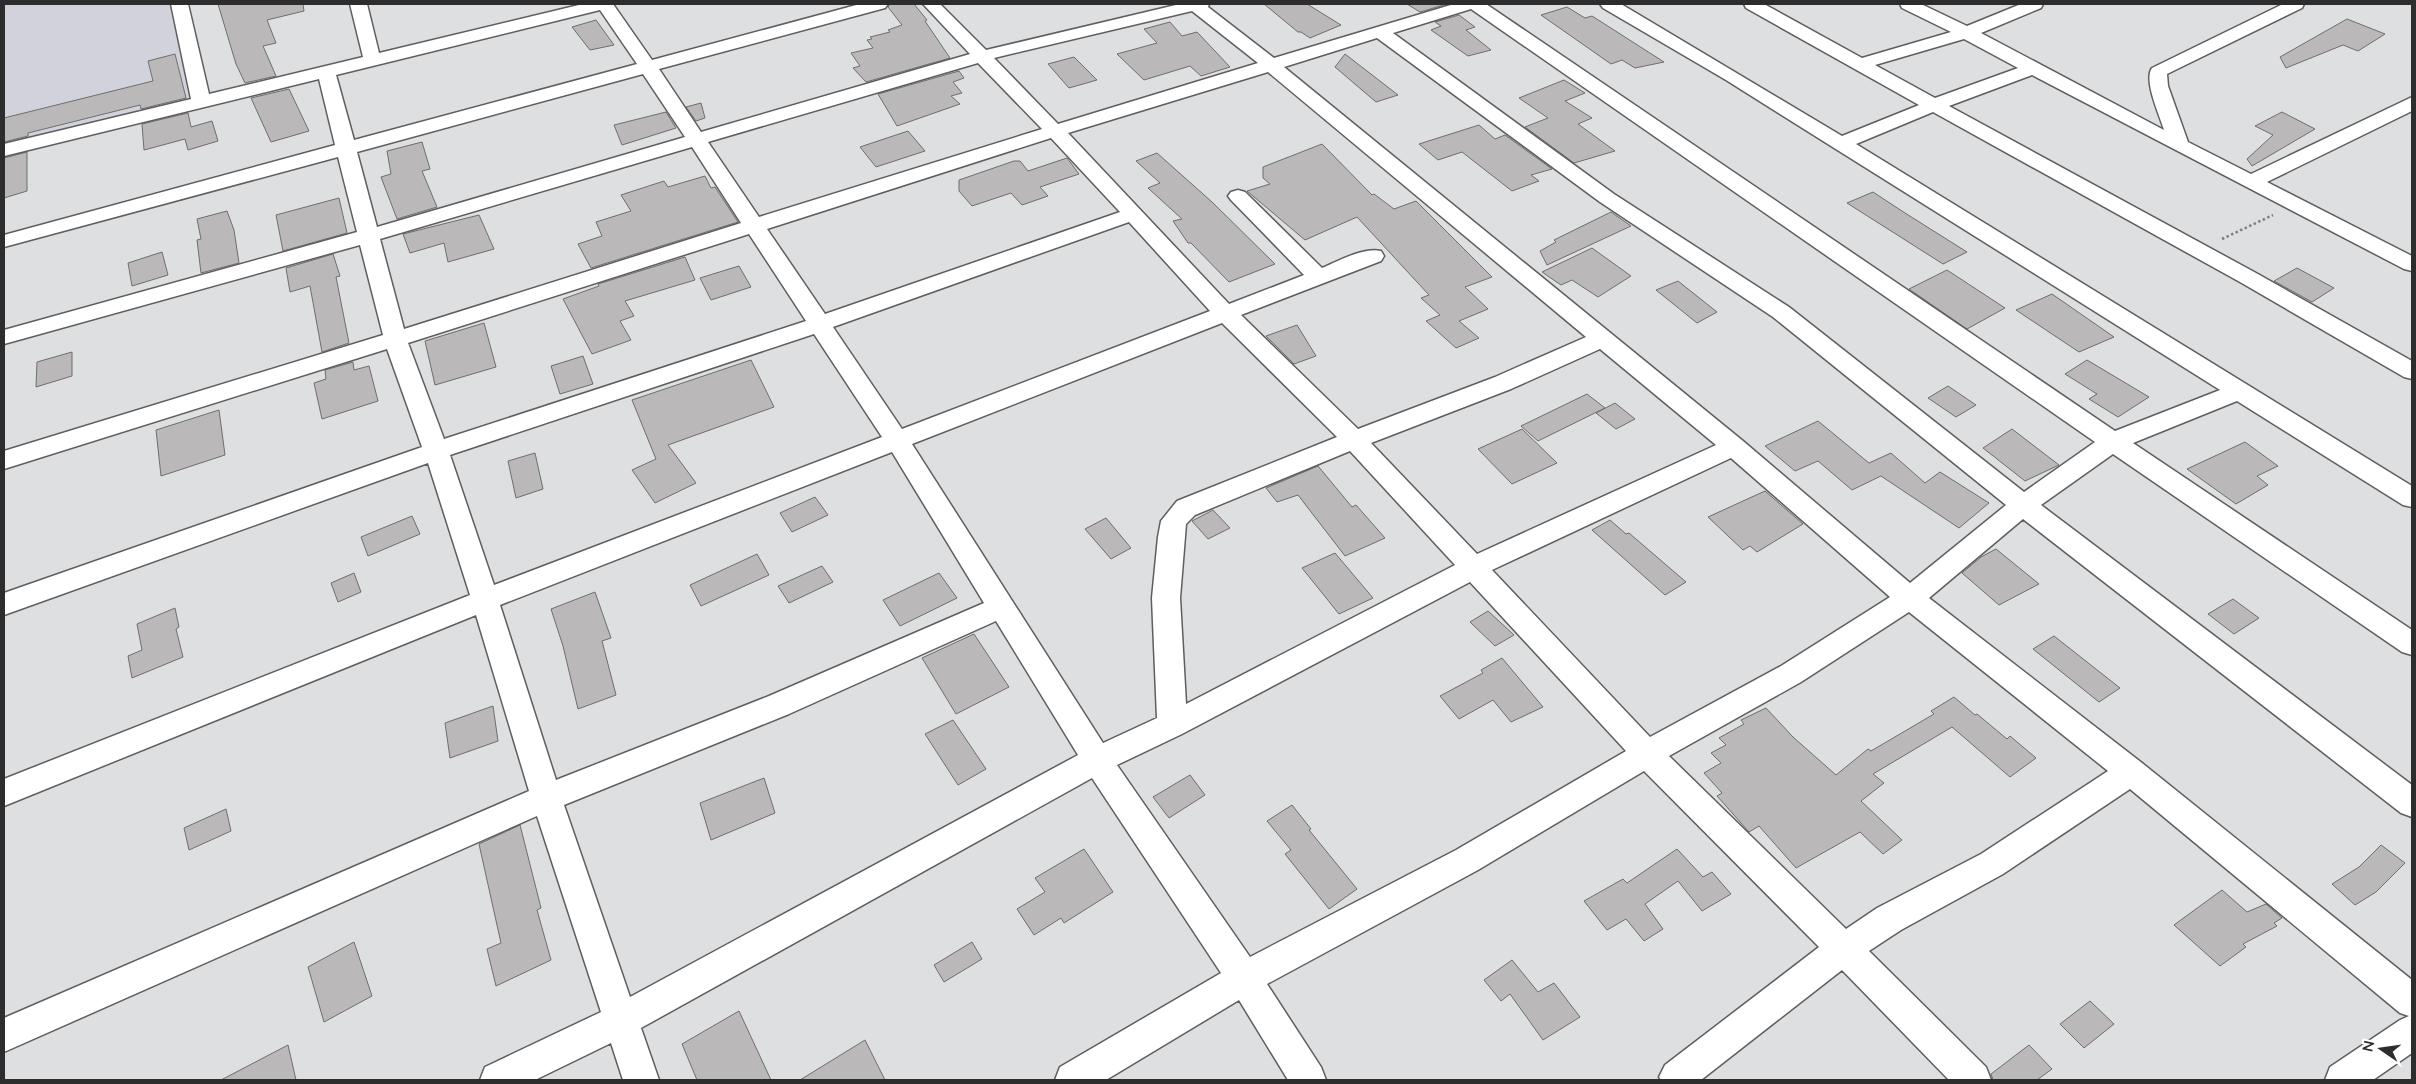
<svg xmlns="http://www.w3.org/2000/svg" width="2416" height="1084" font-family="Lato,sans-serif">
  <rect width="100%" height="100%" fill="#dedfe0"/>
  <!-- built -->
  <path fill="#d1d2db" d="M4 4H179L201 100 4 150Z"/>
  <!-- building -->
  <path fill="#bab8b8" stroke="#6f6d6d" d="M218 4H303L304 11 267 20 276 43 263 46 276 76 245 83 236 64Z
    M890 4H914L927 20 925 21 950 58 866 82 853 68 860 66 851 53 873 48 867 40 872 39 870 37 890 32 888 30 902 25 888 7Z
    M1264 4H1307L1341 25 1310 38 1301 32H1298Z
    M1407 4H1447L1420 12Z
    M1567 7 1585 18 1592 16 1664 62 1635 68 1622 60 1611 64 1541 15Z
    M1459 15 1475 27 1466 30 1491 50 1468 56 1431 30 1441 26 1435 22Z
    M2347 19 2385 34 2358 51 2343 45 2286 68 2280 57Z
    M596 20 614 45 590 50 572 27Z
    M1170 22 1182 36 1197 32 1230 67 1201 76 1190 66 1144 80 1117 54 1157 43 1144 29Z
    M175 54 186 98 141 109 140 105 28 133V136L4 142V118L153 81 148 61Z
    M1345 54 1398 95 1376 102 1335 67Z
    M1074 57 1097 80 1069 88 1048 64Z
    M959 71 964 78 953 82 962 93 951 96 960 104 897 126 878 94Z
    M1564 80 1585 93 1565 101 1592 118 1578 124 1615 151 1574 163 1525 127 1548 118 1519 98Z
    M289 89 309 131 271 142 251 98Z
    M701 103 705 118 696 121 686 107Z
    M666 112 676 128 622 145 614 125Z
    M2282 112 2315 129 2252 166 2247 159 2273 135 2255 126Z
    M188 113 191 127 212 121 218 141 188 150 185 139 144 150 142 124Z
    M1479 125 1495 139 1505 135 1552 169 1531 175 1539 181 1512 191 1462 152 1438 160 1419 144Z
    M908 131 925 151 876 167 860 147Z
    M422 142 430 169 422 171 437 207 397 219 381 177 391 174 387 151Z
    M1322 144 1372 195 1374 194 1394 209 1416 201 1492 277 1465 287 1488 309 1459 321 1479 338 1456 348 1426 321 1440 315 1421 298 1429 295 1357 217 1305 240 1247 191 1270 184 1263 178V167Z
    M27 152V191L4 198V158Z
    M1157 153 1212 202 1275 264 1229 282 1191 243H1188L1173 221 1182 219 1148 188 1160 183 1136 161Z
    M1067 158 1079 174 1040 187 1048 196 1022 205 1011 193 972 206 959 191V180L1014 161H1020L1028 171Z
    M705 176 711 188 715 187 738 222 591 268 578 244 602 236 596 222 631 211 621 195 664 181 668 187Z
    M1873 192 1905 213 1967 252 1943 264 1847 203Z
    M339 198 347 233 283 251 276 215Z
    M227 211 234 230 239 263 201 273 197 240 201 239 197 219Z
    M1611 212 1631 226 1547 265 1540 251 1556 242 1554 240Z
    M479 215 494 249 448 262 444 243 410 253 403 234Z
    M1592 248 1631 276 1598 297 1572 280 1561 285 1542 272Z
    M162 252 168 275 132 286 128 263Z
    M333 254 340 276 336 277 349 343 322 352 310 286 290 292 286 268Z
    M685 257 695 280 625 301 634 316 620 321 631 340 592 354 563 299 599 286 598 284Z
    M739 266 751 287 711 300 700 278Z
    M2297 268 2334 288 2312 302 2274 281Z
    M1947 270 2005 308 1967 329 1909 289Z
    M1678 281 1717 312 1697 323 1656 290Z
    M2052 294 2114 337 2079 352 2016 310Z
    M484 323 496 367 435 385 425 341Z
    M1297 325 1316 356 1294 364 1266 336Z
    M72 352V376L36 387 37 362Z
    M583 356 593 384 560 394 551 366Z
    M751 360 774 407 668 445 696 483 655 503 632 470 656 459 632 400Z
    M2087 360 2149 397 2118 417 2089 399 2097 394 2065 374Z
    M353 362 354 370 369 366 378 401 322 419 314 383 326 379 325 370Z
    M1948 386 1976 405 1956 417 1928 398Z
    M1587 394 1605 408 1538 441 1521 426Z
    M1615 403 1635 419 1616 429 1596 413Z
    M219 410 225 455 161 476 156 430Z
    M1818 421 1869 463 1891 453 1925 483 1940 472 1989 503 1959 528 1881 476 1852 490 1818 461 1795 471 1765 446Z
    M1522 429 1557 463 1512 484 1478 449Z
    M2012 429 2059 465 2025 481 1983 448Z
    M2245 442 2278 466 2257 476 2268 485 2236 504 2187 469Z
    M535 453 543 489 516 498 508 461Z
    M1318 466 1352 507 1356 505 1385 538 1345 556 1298 495 1277 502 1266 488Z
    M1765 491 1803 524 1757 552 1750 546 1743 550 1708 517Z
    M815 497 828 515 792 532 780 513Z
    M1213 510 1230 528 1208 539 1192 521Z
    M412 516 420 534 368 556 361 537Z
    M1106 518 1131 548 1111 559 1085 529Z
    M1610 520 1626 534 1629 533 1686 582 1665 595 1592 530Z
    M1996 549 2039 584 1999 605 1962 573 1981 557Z
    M1335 553 1373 598 1339 614 1302 568Z
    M757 554 769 575 701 606 690 585Z
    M822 566 833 582 789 603 778 586Z
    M354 573 361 592 338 602 331 583Z
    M939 573 957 598 900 626 883 600Z
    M595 592 611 638 602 641 616 695 578 709 563 646 551 609Z
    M2233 599 2259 618 2234 634 2208 614Z
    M175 608 179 627 176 629 183 657 132 678 128 656 142 650 137 624Z
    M1488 611 1514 635 1495 646 1470 622Z
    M974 634 1009 687 956 714 922 658Z
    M2054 636 2120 688 2099 702 2033 649Z
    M1502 658 1543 707 1511 722 1493 700 1459 719 1440 696 1483 673 1481 670Z
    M1954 697 1975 715 1977 714 2007 739 2010 736 2036 758 2010 777 1952 727 1873 774 1884 783 1861 801 1902 840 1883 854 1860 832 1796 868 1759 826 1749 832 1717 796 1722 793 1704 773 1721 763 1711 753 1726 745 1719 738 1744 724 1741 720 1766 708 1793 737 1836 775 1868 749 1871 751 1934 714 1931 711Z
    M493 706 498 741 450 758 445 723Z
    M953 720 986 769 958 785 925 734Z
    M1190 775 1205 795 1169 818 1153 797Z
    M764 778 775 813 711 840 700 803Z
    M1292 805 1311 829 1309 830 1357 889 1329 909 1285 854 1291 850 1267 821Z
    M226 809 231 831 189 850 184 828Z
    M520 825 541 908 537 910 551 960 496 986 487 949 501 943 479 844Z
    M2381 845 2405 863 2376 892 2355 905 2332 884 2359 867Z
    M1084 849 1113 892 1064 923 1061 918 1034 935 1017 909 1045 892 1035 878Z
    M1677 849 1703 877 1712 872 1731 894 1702 911 1678 881 1645 904 1663 929 1644 941 1626 919 1607 930 1584 901 1623 879 1627 883Z
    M2222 890 2247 912 2266 904 2282 918 2274 923 2277 926 2243 944 2246 947 2220 966 2174 925Z
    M354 942 372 996 324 1022 308 967Z
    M972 942 982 959 944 982 934 965Z
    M1512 960 1538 992 1554 983 1580 1017 1543 1040 1510 994 1501 1001 1484 980Z
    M2090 1001 2114 1024 2084 1048 2060 1024Z
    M739 1011 771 1080H697L682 1044Z
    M865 1040 885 1080H800Z
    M288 1045 296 1080H221Z
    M2029 1045 2052 1069 2037 1080H1993L1991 1074Z"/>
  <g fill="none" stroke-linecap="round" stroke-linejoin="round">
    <defs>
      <path id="street" d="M171 4H188L209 94 363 57 350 4H367L379 53 583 4H613L652 60 860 4H888L885 8 659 69 701 132 970 54 923 4H940L986 50 1180 4H1209L1208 7 1274 58 1454 4H1486L2115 431 2220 390 1726 80 1603 8 1600 4H1621L1842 136 1919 105 1746 8 1744 4H1764L1862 58 1951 32 1902 8 1900 4H1921L1967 26 2021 4H2043L2041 8 1981 33 2164 130C2160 116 2143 80 2152 68L2283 4H2304L2302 8 2167 74 2168 86 2188 142 2251 174 2412 97V111L2267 182 2412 256V271L2404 269 2032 75 1949 106 2256 273 2412 361V379L2404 377 2240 282 1933 112 1856 144 2412 486V507L2403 505 2237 401 2133 443 2412 630V655L2402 652 2113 454 2041 505 2412 785V817L2401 813 2023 519 1929 598 2142 763 2412 980V1053L2373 1080H2325L2330 1067 2400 1020 2409 1016 2400 1013 2130 789 2003 874 1901 930 1869 951 1986 1067 1991 1080H1949L1842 970 1701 1080H1661L1659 1077 1665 1065 1819 947 1644 771 1478 870 1267 984 1321 1067 1326 1080H1288L1239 1000 1106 1080H1055L1060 1067 1221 973 1092 778 641 1028 659 1080H623L611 1043 535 1080H480L485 1067 601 1012 537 816 4 1052V1018L529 791 476 615 4 806V779L470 595 428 463 4 615V593L422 447 387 349 4 469V451L383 335 360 245 4 344V330L357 232 338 157 4 247V235L335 145 319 79 4 156V144L191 99ZM1471 9 2095 442 2024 492 1789 307 1614 194 1393 33ZM600 10 637 64 354 140 336 75ZM1192 11 1258 63 1058 124 994 58ZM1377 38 1600 202 1773 317 2006 505 1910 583 1743 441 1284 67ZM1964 39 2018 68 1935 98 1875 65ZM978 63 1042 129 759 217 708 142ZM1268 72 1586 337 1495 377 1358 429 1241 315 1381 261 1384 256 1381 251C1363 247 1339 261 1322 268L1245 192 1238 190 1231 192 1228 196 1231 200 1304 275 1229 304 1068 133ZM643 74 685 137 377 227 357 152ZM1051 138 1120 212 825 314 767 229ZM692 147 741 223 404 329 380 239ZM1129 222 1210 311 902 429 833 327ZM749 234 806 321 444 439 408 343ZM1222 323 1337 437 1177 501 1161 521 1158 537 1152 598 1157 718 1103 743 912 444ZM814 334 882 437 494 585 450 455ZM1600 349 1716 445 1477 554 1371 443 1511 389ZM1350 451 1455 565 1186 704 1180 598 1186 524 1195 515ZM892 452 984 603 769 696 556 780 500 605ZM1731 458 1890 597 1781 666 1650 737 1492 570ZM1470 582 1626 751 1456 850 1250 957 1117 765 1182 734ZM1909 612 2108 771 1981 854 1877 908 1846 929 1669 756 1801 682ZM996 621 1078 755 630 997 564 805 789 714Z"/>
    </defs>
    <!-- street casing -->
    <use href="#street" stroke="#5e5e5f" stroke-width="3"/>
    <!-- path -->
    <path stroke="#7e7f80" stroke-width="2.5" stroke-dasharray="2.5 2.5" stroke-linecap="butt" d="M2222 239 2273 215"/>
    <!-- street -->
    <use href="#street" fill="#fff" fill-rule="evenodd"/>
  </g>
  <!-- border -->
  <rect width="2416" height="1084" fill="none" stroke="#2d2d2e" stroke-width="10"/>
  <!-- north arrow -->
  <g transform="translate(2381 1049) rotate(283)" stroke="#ffffff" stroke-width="4" paint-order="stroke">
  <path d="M0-4L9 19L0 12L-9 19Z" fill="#2d2d2e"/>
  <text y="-8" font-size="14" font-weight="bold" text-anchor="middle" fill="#2d2d2e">N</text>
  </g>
</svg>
